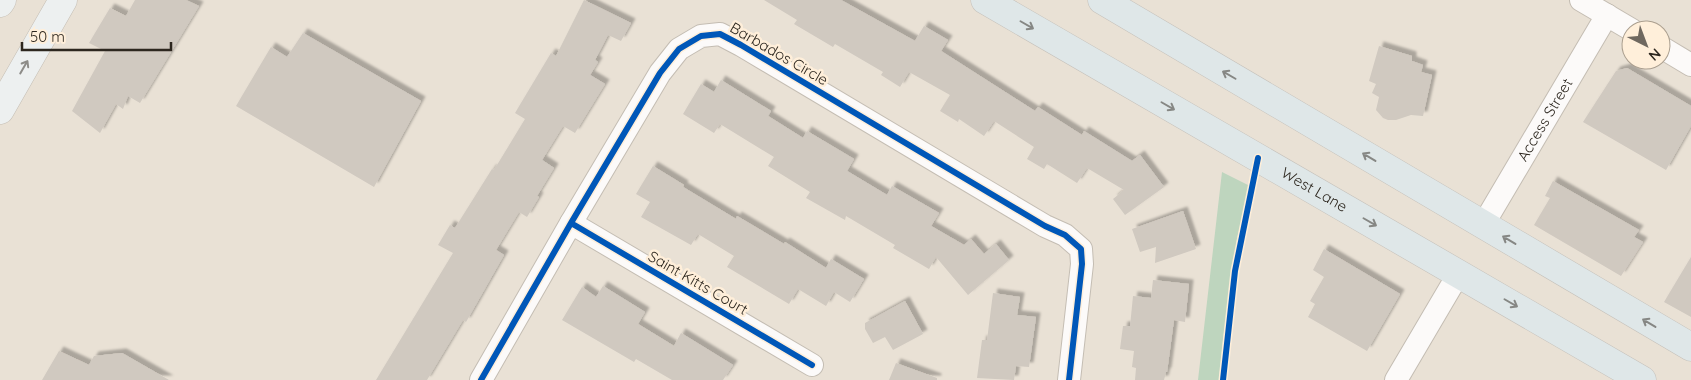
<svg xmlns="http://www.w3.org/2000/svg" width="1691" height="380" font-family="Quicksand,sans-serif">
  <defs>
    <filter id="shadow"><feDropShadow dx="4.5" dy="-4.5" stdDeviation="1" flood-color="#0004"/></filter>
  </defs>
  <rect width="100%" height="100%" fill="#e9e1d5"/>
  <!-- green -->
  <path fill="#bed5be" d="M1222 172 1250 186 1237 239 1223 340 1219 380H1198Z"/>
  <!-- building -->
  <path fill="#d0c9c0" filter="url(#shadow)" d="M135 0H186L199 6 140 103 128 96 123 109 116 104 100 133 72 111 105 51 89 43 110 8 126 16Z
    M584 0 631 23 621 41 608 35 595 60 598 62 590 75 605 84 575 133 563 126 542 160 554 168 537 196 539 197 527 217 519 212 496 250 504 255 466 322 463 320 427 380H376L453 253 438 245 450 225 455 228 492 169 494 170 525 119 515 113 551 53 556 56Z
    M764 0H841L915 41 924 26 948 40 941 51 1035 111 1038 107 1082 135 1084 131 1132 161 1140 155 1164 187 1125 215 1113 199 1124 190 1087 168 1077 183 1047 164 1044 169 1027 159 1034 147 994 121 984 136 959 119 958 122 940 111 950 95 909 72 900 87 881 75 883 72 835 44 833 47 794 24 797 20Z
    M303 33 421 101 374 187 236 106 271 47 287 57Z
    M1379 46 1412 56V61L1423 65 1421 72 1432 75 1423 116 1411 115 1396 120H1388L1383 118 1376 110 1379 97 1372 93 1376 84 1369 81Z
    M1627 68 1691 106V126L1666 170 1583 122 1616 71Z
    M721 80 771 111 768 116 803 138 807 131 854 159 847 171 887 195 892 186 939 213 931 226 964 245 971 239 984 254 996 244 1009 260 968 295 936 257 929 269 893 248 895 245 846 216 845 220 806 198 810 192 768 166 774 157 720 124 714 133 683 114 701 84 714 92Z
    M653 166 684 185 683 187 736 219 737 216 784 244 785 242 826 268 831 259 864 279 850 302 834 292 826 306 798 289 789 304 727 267 734 256 698 234 691 245 641 217 650 202 636 194Z
    M1553 181 1639 230 1634 237 1643 242 1621 276 1534 225 1550 198 1545 196Z
    M1183 211 1196 249 1155 263 1156 247 1140 252 1132 229Z
    M1324 249 1400 294 1367 351 1308 317 1315 304 1310 301 1324 277 1313 270Z
    M1691 257V317L1664 302Z
    M1153 280 1189 284 1185 322 1174 320 1167 372H1166L1164 380H1135L1136 368 1132 367 1134 351 1120 349 1123 326H1130L1133 296 1151 298Z
    M603 286 645 312 638 324 674 346 681 333 733 365 723 380H672L636 359 634 362 562 320 582 287 596 297Z
    M993 293 1020 297 1017 315 1036 317 1029 367 1016 366 1014 380 977 378 982 340H987Z
    M905 301 923 334 893 350 885 337 873 343 865 329V323Z
    M59 351 89 365 94 356 122 353 169 380H42Z
    M896 363 937 378V380H889Z"/>
  <g fill="none" stroke-linecap="round" stroke-linejoin="round">
    <defs>
      <g id="minor">
        <path d="M1581 0 1632 30"/>
        <path d="M1661 47 1691 65"/>
        <path d="M571 223 812 365"/>
        <path id="s1" d="M1483 225 1607 15"/>
        <path d="M481 380 571 223 660 73 679 49 701 36 720 34 741 45 1045 226 1065 235 1081 249 1082 264 1069 380"/>
        <path d="M1396 380 1459 273"/>
      </g>
      <path id="secondary" d="M0 3 2 0
        M0 110 63 0"/>
      <g id="primary">
        <path id="s2" d="M985 0C1204 127 1424 252 1642 380"/>
        <path d="M1102 0 1691 347"/>
      </g>
    </defs>
    <!-- minor casing -->
    <use href="#minor" stroke="#c4bdb3" stroke-width="24"/>
    <!-- secondary casing -->
    <use href="#secondary" stroke="#c4bdb3" stroke-width="29"/>
    <!-- primary casing -->
    <use href="#primary" stroke="#c5c1bb" stroke-width="29"/>
    <!-- minor -->
    <use href="#minor" stroke="#fcfaf9" stroke-width="22"/>
    <!-- secondary -->
    <use href="#secondary" stroke="#edf0f0" stroke-width="28"/>
    <!-- primary -->
    <use href="#primary" stroke="#dfe7e8" stroke-width="28"/>
    <defs>
      <path id="cycleway" d="M571 223 812 365
        M481 380 571 223 660 73 679 49 701 36 720 34 741 45 1045 226 1065 235 1081 249 1082 264 1069 380
        M1223 380 1235 271 1258 158"/>
    </defs>
    <!-- cycleway casing -->
    <use href="#cycleway" stroke="#ffefda" stroke-width="9"/>
    <!-- cycleway -->
    <use href="#cycleway" stroke="#0057b8" stroke-width="6"/>
  </g>
  <!-- one-way arrows -->
  <defs><path id="oneway-shaft" d="M-6 0H5M1.5-3L5.5 0L1.5 3" fill="none" stroke-width="1.6" stroke-linecap="round" stroke-linejoin="round" transform="scale(1.25)"/></defs>
  <g stroke="#868784">
    <use href="#oneway-shaft" transform="translate(1027 25) rotate(30)"/>
    <use href="#oneway-shaft" transform="translate(1229 75) rotate(-150)"/>
    <use href="#oneway-shaft" transform="translate(1168 106) rotate(30)"/>
    <use href="#oneway-shaft" transform="translate(1369 157) rotate(-149)"/>
    <use href="#oneway-shaft" transform="translate(1370 222) rotate(30)"/>
    <use href="#oneway-shaft" transform="translate(1509 240) rotate(-149)"/>
    <use href="#oneway-shaft" transform="translate(1511 303) rotate(30)"/>
    <use href="#oneway-shaft" transform="translate(1649 323) rotate(-149)"/>
  </g>
  <use stroke="#8d8c88" href="#oneway-shaft" transform="translate(24 67) rotate(-60)"/>
  <g text-anchor="middle" stroke-width="5" stroke-linejoin="round" paint-order="stroke">
    <!-- street labels -->
    <g font-size="15" fill="#2d271f" stroke="#ffefda">
      <text transform="translate(779 54) rotate(30)" y="5">Barbados Circle</text>
      <text dy="5" stroke="none"><textPath href="#s1" startOffset="122">Access Street</textPath></text>
      <text dy="5" stroke="none"><textPath href="#s2" startOffset="380">West Lane</textPath></text>
      <text transform="translate(698 283) rotate(30)" y="5">Saint Kitts Court</text>
    </g>
  </g>
  <!-- north arrow -->
  <g transform="translate(1646 45) rotate(138)"><circle r="24" fill="#ffefda" stroke="#ab9f8f"/>
  <path d="M0-4L9 19L0 12L-9 19Z" fill="#6f685f"/>
  <text y="-8" font-size="14" font-weight="bold" text-anchor="middle" fill="#2d271f">N</text>
  </g>
  <!-- scale -->
  <path d="M22 42v8h149v-8" fill="none" stroke="#2d271f" stroke-width="2.5"/>
  <text x="30" y="42" font-size="15" fill="#2d271f" stroke="#ffefda" stroke-width="4" paint-order="stroke">50 m</text>
</svg>
